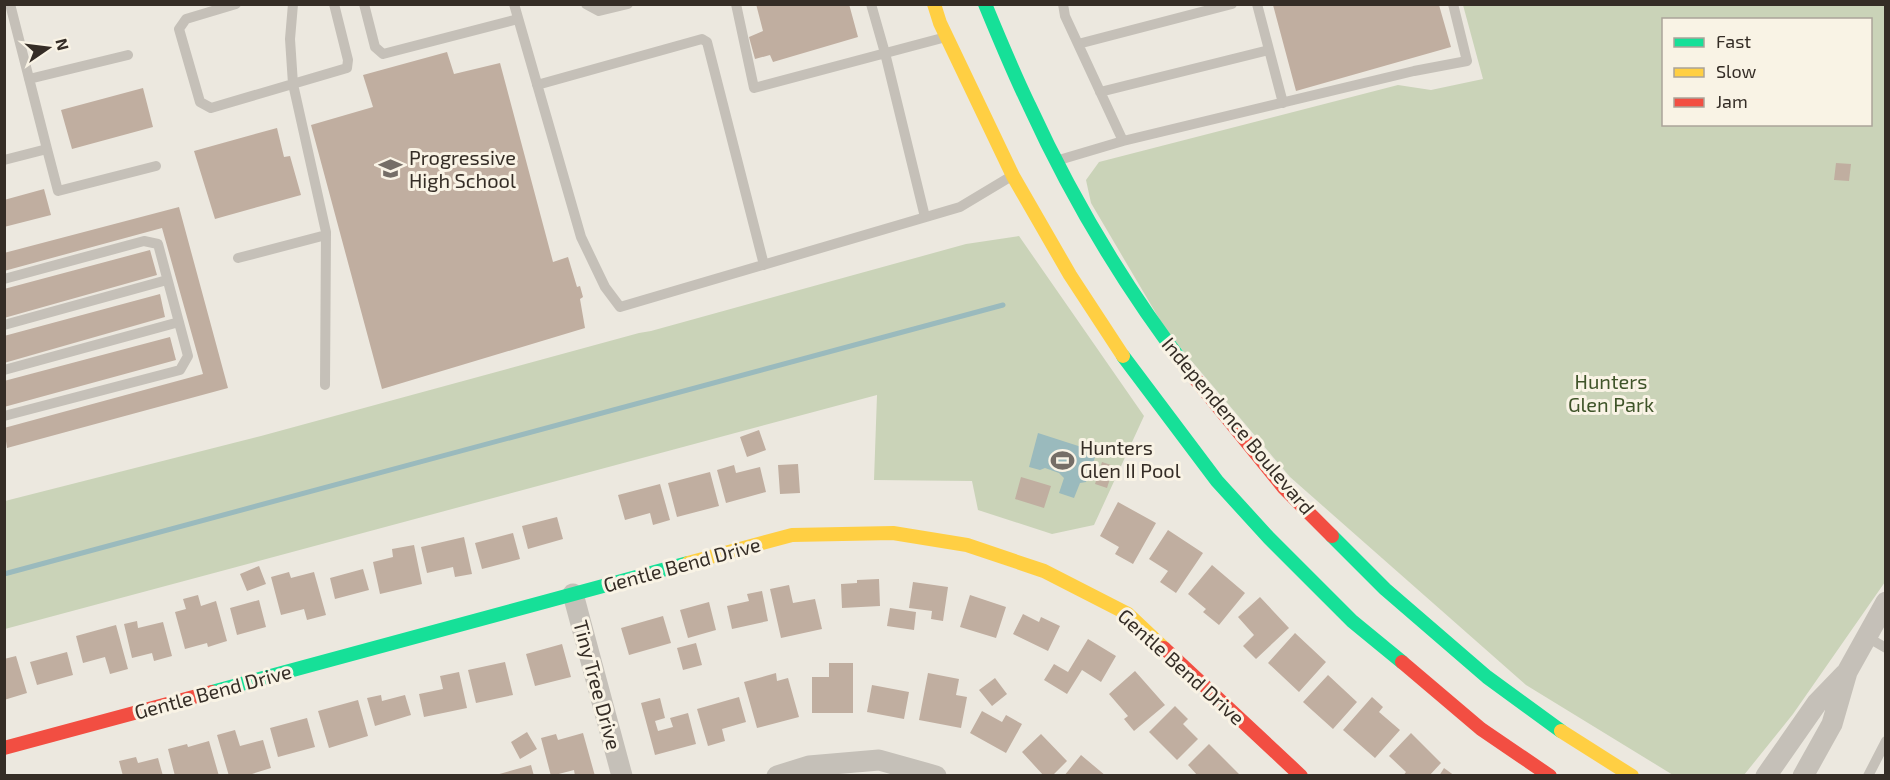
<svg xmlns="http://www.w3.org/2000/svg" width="1890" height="780" font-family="'Exo 2',sans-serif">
  <rect width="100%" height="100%" fill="#ece8df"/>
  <!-- green -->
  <path fill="#cad3b8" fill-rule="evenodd" d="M1463 5H1885V582L1793 714 1744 775H1673L1526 685 1290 477 1167 332 1091 203 1086 180 1099 162 1398 85 1431 90 1483 79ZM1664 20H1870V124H1664Z
    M1019 236 1144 416 1094 525 1052 534 978 510 972 481 874 480 877 395 5 629V501L261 436 639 333 651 331 966 244Z"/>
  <!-- water -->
  <path fill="#9ababd" d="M1038 433 1097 452 1086 482 1080 483 1074 498 1059 493 1064 478 1059 473 1045 468 1040 470 1029 467Z"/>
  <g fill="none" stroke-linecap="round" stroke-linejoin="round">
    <!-- stream -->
    <path stroke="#9ababd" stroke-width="5" d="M4 574 1003 305"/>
  </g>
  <!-- building -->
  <path fill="#c0aea0" d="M756 4H849L858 37 773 62 770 55 755 59 749 37 763 31Z
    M1273 5H1439L1451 47 1296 91Z
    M447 52 454 74 500 63 553 262 568 257 577 287 580 286 583 297 580 299 585 328 382 389 311 125 373 107 363 75Z
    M143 88 153 127 72 149 61 110Z
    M277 128 284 157 290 156 301 195 215 219 194 151Z
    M1836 163 1851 164 1849 181 1834 180Z
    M44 189 51 215 4 227V200Z
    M179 207 228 388 7 448 4 428 203 374 162 228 4 271V253Z
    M150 250 157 275 4 318V289Z
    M160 294 165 317 4 363V336Z
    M170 337 176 360 4 407V381Z
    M759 430 766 450 747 457 740 437Z
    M1102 462 1114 466 1107 488 1095 484Z
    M798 464 800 493 780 494 778 465Z
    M734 465 736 473 760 467 766 492 726 503 717 470Z
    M710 472 719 506 677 517 668 483Z
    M1021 477 1051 486 1044 508 1015 499Z
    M660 484 670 520 653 525 650 513 625 520 618 495Z
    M1118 502 1156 523 1133 564 1115 554 1119 547 1100 536Z
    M557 517 563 539 528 549 522 526Z
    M1168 530 1203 553 1176 593 1160 582 1168 571 1149 559Z
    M513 533 520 559 482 569 475 543Z
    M464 537 472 574 455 577 453 567 427 573 421 547Z
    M414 545 422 584 380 594 373 562 393 557 392 549Z
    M1212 565 1245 593 1219 625 1203 612 1206 609 1188 594Z
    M259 566 266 584 247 591 240 574Z
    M363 569 369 590 335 599 330 578Z
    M289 572 291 578 314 572 326 615 307 620 304 609 281 615 271 577Z
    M879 579 880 606 842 608 841 584 857 583V580Z
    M913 582 948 587 943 621 931 619 932 611 909 608Z
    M789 585 793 603 815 599 822 629 781 638 770 589Z
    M762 591 768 621 732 629 727 606 749 601 747 594Z
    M198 595 201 606 216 601 227 641 208 647 207 643 185 649 175 612 186 609 183 599Z
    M970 595 1006 607 996 638 960 627Z
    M1260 597 1289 628 1256 659 1243 646 1254 635 1238 617Z
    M259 600 266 627 237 635 230 608Z
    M709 602 716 630 688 638 680 610Z
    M890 608 916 612 914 630 887 626Z
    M1023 614 1039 622 1041 617 1060 626 1048 651 1013 634Z
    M663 616 671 643 629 655 621 628Z
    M137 621 138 628 163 622 172 656 154 661 152 653 132 658 124 624Z
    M116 625 128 669 110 674 105 657 83 663 76 636Z
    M1295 633 1326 662 1299 692 1268 663Z
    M1088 639 1116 656 1101 682 1082 670 1067 694 1044 680 1054 664 1068 672Z
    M696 643 702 665 683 670 677 648Z
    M562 644 571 677 535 686 526 654Z
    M67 652 73 675 37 685 30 662Z
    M16 656 27 693 4 700V659Z
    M505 662 513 695 476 703 468 670Z
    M829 663H853V713H812V677H829Z
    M1135 671 1165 705 1134 731 1124 719 1128 716 1109 694Z
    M459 672 467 708 424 717 419 694 443 689 440 676Z
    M776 673 777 681 788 678 799 717 757 728 744 682Z
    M928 673 959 679 956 695 967 697 961 728 919 720Z
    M1328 675 1357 702 1333 729 1303 702Z
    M995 678 1007 694 992 706 979 690Z
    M872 685 909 692 904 719 867 712Z
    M381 695 382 701 405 695 411 715 375 726 367 698Z
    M739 697 746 722 722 729 725 741 708 746 697 709Z
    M1372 697 1383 707 1379 712 1400 730 1375 758 1343 730Z
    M660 698 665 718 655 721 658 731 673 727 670 718 688 713 696 744 655 755 641 703Z
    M358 700 368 736 329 748 318 711Z
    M1175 706 1188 719 1183 724 1198 739 1177 760 1149 732Z
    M982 711 1002 722 1006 715 1022 724 1006 753 970 733Z
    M307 718 315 747 278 757 270 728Z
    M235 730 240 746 263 740 271 768 252 774 253 776H229L217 735Z
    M527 732 537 749 520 759 511 742Z
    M583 733 595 776H575L574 770 551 776 541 738 556 734 558 740Z
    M1411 733 1441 763 1429 776H1403L1406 772 1389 756Z
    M1041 734 1067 761 1052 776H1044L1022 752Z
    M209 741 219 776H175L168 749 187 744 188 747Z
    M1209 744 1239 774 1238 776H1198L1188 765Z
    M1081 755 1106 776H1064Z
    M136 757 138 763 158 758 163 776H123L119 761Z
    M531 765 534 776H496V775Z
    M1444 768 1455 776H1439Z"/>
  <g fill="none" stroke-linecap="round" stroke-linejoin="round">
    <!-- lane -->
    <path stroke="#c5c0b8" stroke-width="10" d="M236 4 186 19 179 29 200 102 211 108 347 68 348 60 334 4
      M293 4 290 39 293 84 326 232 325 385
      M364 4 375 47 383 54 518 19
      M514 4 581 237 605 287 620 307 960 207 1010 177
      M586 4 599 11 628 4
      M736 4 754 88 946 37
      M871 4 885 53 925 217
      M1063 4 1065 16 1123 141
      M1257 4 1283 103
      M1078 44 1232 4
      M29 79 128 55
      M537 85 702 39 707 42 764 265
      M1100 92 1269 50
      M47 149 58 191 156 166
      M4 160 47 149 10 4
      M1059 160 1123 141 1414 71 1467 61 1453 4
      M238 258 326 235
      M4 279 144 241 158 244 188 356 180 370 4 416
      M4 325 167 280
      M4 370 179 322
      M1867 637 1886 648
      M1868 776 1886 741"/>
    <!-- street -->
    <path stroke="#c5c0b8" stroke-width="21" d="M573 594 622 776
      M777 776 809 766 879 760 936 776
      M1766 776 1817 703 1845 674
      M1803 776 1832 724 1847 672 1886 602"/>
    <!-- fast -->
    <path stroke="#16e098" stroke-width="14" d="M985 4C999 38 1013 72 1029 105 1072 199 1126 289 1189 371
      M1123 356 1217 481 1269 538 1352 621 1402 662
      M1332 536 1385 589 1487 677 1561 731
      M212 692 688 563"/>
    <!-- slow -->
    <path stroke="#ffcf43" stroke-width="14" d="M934 4 940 23 1013 176 1070 275 1123 356
      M688 563 792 535 893 533 967 545 1044 571 1128 614 1164 648
      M1561 731 1632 776"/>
    <!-- jam -->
    <path stroke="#f24e42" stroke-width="14" d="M1189 371 1284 488 1332 536
      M1164 648 1301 776
      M1402 662 1481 729 1550 776
      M4 748 212 692"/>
  </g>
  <!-- icons -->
  <defs>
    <symbol id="school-bare" viewBox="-9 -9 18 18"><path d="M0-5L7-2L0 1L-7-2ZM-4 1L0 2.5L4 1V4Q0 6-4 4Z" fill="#756e67" stroke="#f9f3e5" stroke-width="2.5" paint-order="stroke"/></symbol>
    <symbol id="stadium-bare" viewBox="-9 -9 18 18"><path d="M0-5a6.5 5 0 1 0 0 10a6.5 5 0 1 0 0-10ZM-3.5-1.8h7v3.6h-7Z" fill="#756e67" stroke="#f9f3e5" stroke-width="2.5" paint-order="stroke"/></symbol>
  </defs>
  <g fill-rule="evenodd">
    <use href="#school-bare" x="374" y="152" width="33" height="33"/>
    <use href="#stadium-bare" x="1046" y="444" width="33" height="33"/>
  </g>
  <g text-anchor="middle" stroke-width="6" stroke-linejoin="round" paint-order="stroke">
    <!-- poi labels -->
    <g font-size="20" fill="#352d26" stroke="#f9f3e5" text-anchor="start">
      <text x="409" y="165">Progressive<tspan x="409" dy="23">High School</tspan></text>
      <text x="1080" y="455">Hunters<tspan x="1080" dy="23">Glen II Pool</tspan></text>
    </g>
    <!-- park labels -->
    <g font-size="20" fill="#3f5429" stroke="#f9f3e5">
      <text x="1611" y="389">Hunters<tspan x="1611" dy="23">Glen Park</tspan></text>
    </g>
    <!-- street labels -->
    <g font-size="20" fill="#352d26" stroke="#f9f3e5">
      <text transform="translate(1238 426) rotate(50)" y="7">Independence Boulevard</text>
      <text transform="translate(682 565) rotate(-15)" y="7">Gentle Bend Drive</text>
      <text transform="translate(1181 667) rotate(42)" y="7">Gentle Bend Drive</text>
      <text transform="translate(597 685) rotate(75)" y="7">Tiny Tree Drive</text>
      <text transform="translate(213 692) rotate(-15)" y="7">Gentle Bend Drive</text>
    </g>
  </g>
  <!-- border -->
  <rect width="1890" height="780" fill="none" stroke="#352d26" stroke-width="12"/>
  <!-- legend -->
  <rect x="1662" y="18" width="210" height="108" fill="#f9f3e5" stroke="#aba499" stroke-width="1.5"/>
  <rect x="1674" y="38" width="30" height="9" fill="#16e098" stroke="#aba499" stroke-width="1.5"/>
  <text x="1716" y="48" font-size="18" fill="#352d26">Fast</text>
  <rect x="1674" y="68" width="30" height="9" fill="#ffcf43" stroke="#aba499" stroke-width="1.5"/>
  <text x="1716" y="78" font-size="18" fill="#352d26">Slow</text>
  <rect x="1674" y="98" width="30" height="9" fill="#f24e42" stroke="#aba499" stroke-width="1.5"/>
  <text x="1716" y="108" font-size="18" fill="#352d26">Jam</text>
  <!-- north arrow -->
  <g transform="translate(48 48) rotate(76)" stroke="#f9f3e5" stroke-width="4.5" paint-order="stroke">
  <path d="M0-4.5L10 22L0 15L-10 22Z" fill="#352d26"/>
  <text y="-9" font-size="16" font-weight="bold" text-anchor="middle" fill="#352d26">N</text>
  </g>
</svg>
